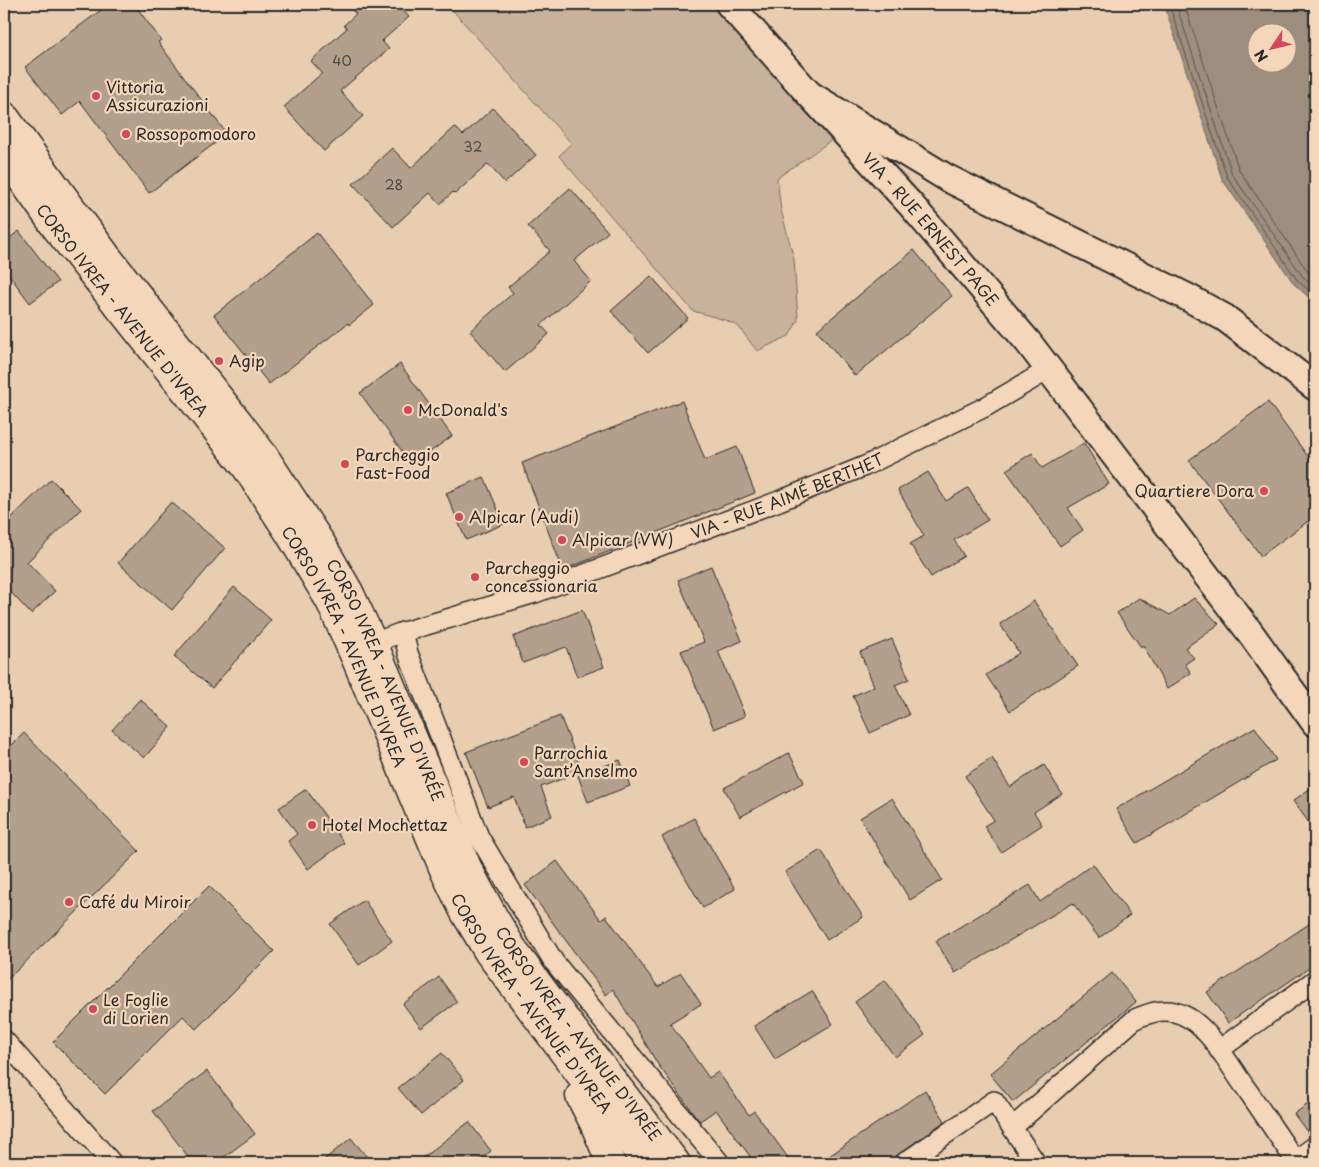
<svg xmlns="http://www.w3.org/2000/svg" width="1319" height="1167" font-family="'Playpen Sans',sans-serif">
  <rect width="100%" height="100%" fill="#e8cdb1"/>
  <filter id="ink" filterUnits="userSpaceOnUse"><feTurbulence type="fractalNoise" baseFrequency=".02" numOctaves="2"/><feDisplacementMap in="SourceGraphic" scale="10" xChannelSelector="R" yChannelSelector="G"/><feConvolveMatrix kernelMatrix="1 2 1 2 8 2 1 2 1" color-interpolation-filters="sRGB"/></filter>
  <g filter="url(#ink)">
    <!-- green -->
    <path fill="#c9b29b" stroke="#7a6e63" d="M447 4H717L836 137 777 178 781 210 794 259 798 320 789 336 757 351 738 326 725 320 693 311 559 156 571 143Z"/>
    <!-- water -->
    <path fill="#9d8d7c" stroke="#6f665c" fill-rule="evenodd" d="M1164 4H1314L1315 303 1294 284 1222 179ZM1256 32H1286V62H1256Z"/>
    <g fill="none" stroke-linecap="round" stroke-linejoin="round">
      <!-- shore -->
      <path stroke="#59524b" stroke-width="1" d="M1169 4 1227 177 1298 281 1315 296
        M1176 4 1232 174 1303 277 1315 288
        M1184 4 1239 170 1308 272 1315 278"/>
    </g>
    <!-- building -->
    <path fill="#b3a08c" stroke="#2b2b2b" d="M109 4H134L161 40 158 42 227 134 149 193 80 101 62 115 25 67Z
      M346 4H397L409 17 382 41 389 49 340 91 363 116 324 151 284 107 322 73 311 61 347 28 344 25 356 14Z
      M493 108 536 155 505 183 488 164 455 194 453 192 440 204 430 193 393 227 353 184 392 148 411 168 455 127 463 135Z
      M570 188 608 232 574 261 591 281 541 325 549 334 505 372 470 331 513 293 508 287 550 251 528 226Z
      M19 231 58 282 30 303 4 268V242Z
      M317 233 374 305 349 325 348 323 269 384 214 315Z
      M914 250 952 296 855 376 817 330Z
      M651 276 688 318 648 353 611 311Z
      M400 364 452 436 412 465 360 393Z
      M682 401 705 460 737 447 755 493 563 570 522 463Z
      M1268 402 1315 466V516L1261 556 1189 460Z
      M1084 443 1109 484 1068 508 1083 530 1060 546 1006 470 1032 453 1042 468Z
      M928 472 946 501 968 488 988 520 954 540 964 556 931 577 910 544 924 536 898 490Z
      M484 477 504 524 466 540 446 493Z
      M51 479 81 509 27 562 55 591 31 614 4 585V525Z
      M171 502 225 548 172 610 118 563Z
      M711 566 742 641 718 651 745 716 714 729 681 651 704 642 678 580Z
      M234 587 271 620 212 688 174 656Z
      M1139 598 1170 615 1194 598 1219 624 1185 648 1194 658 1185 664 1191 673 1167 689 1143 645 1141 647 1117 613Z
      M1034 601 1078 666 1010 711 986 675 1019 653 1000 624Z
      M582 610 604 667 577 677 566 647 523 663 513 637Z
      M892 639 909 679 895 685 909 715 870 733 853 696 874 686 860 652Z
      M140 699 171 727 144 758 112 730Z
      M560 716 582 771 541 787 552 816 525 827 514 797 488 807 466 752Z
      M1255 727 1276 760 1137 843 1116 809Z
      M24 733 139 851 4 983V753Z
      M789 753 804 782 740 817 724 788Z
      M992 758 1010 787 1044 765 1062 794 1034 812 1042 825 1001 852 984 826 994 820 965 776Z
      M620 760 630 786 588 802 578 776Z
      M1315 785V831L1293 801Z
      M306 789 344 843 308 869 288 841 297 834 279 808Z
      M892 798 942 880 910 900 860 818Z
      M694 818 735 889 703 908 662 837Z
      M821 850 863 917 827 940 785 872Z
      M557 861 601 920 606 916 658 987 681 973 701 1004 670 1023 709 1078 718 1072 749 1115 754 1111 792 1163H755L716 1110 700 1121 694 1114 657 1063 613 989 606 995 525 885Z
      M1093 864 1130 915 1099 938 1073 903 955 973 936 941 1030 885 1040 902Z
      M209 886 274 951 196 1029 183 1016 105 1094 53 1042Z
      M364 900 392 941 359 965 330 924Z
      M1315 920V964L1228 1023 1207 992Z
      M1112 973 1136 1002 1013 1102 990 1074Z
      M439 977 457 1002 421 1028 403 1004Z
      M885 980 925 1035 895 1057 855 1002Z
      M812 991 833 1024 775 1059 754 1026Z
      M442 1053 464 1080 421 1115 398 1088Z
      M207 1071 255 1134 216 1163H193L153 1111Z
      M925 1090 945 1121 886 1163H819Z
      M1315 1099V1135L1310 1136 1294 1114Z
      M469 1122 491 1151 475 1163H416Z
      M351 1138 372 1163H320Z"/>
    <g fill="none" stroke-linecap="round" stroke-linejoin="round">
      <defs>
        <g id="street">
          <path d="M403 632 408 653 479 837 554 962 720 1163"/>
          <path id="s1" d="M373 643 403 632 535 593 779 501 865 466 985 407 1048 370"/>
          <path d="M4 1040 112 1163"/>
          <path d="M1219 1050 1315 980"/>
          <path d="M1013 1127 1135 1019C1151 1012 1167 1007 1183 1015 1209 1026 1229 1065 1245 1087 1262 1111 1278 1136 1295 1160"/>
          <path d="M904 1163 994 1101 1036 1163"/>
          <path d="M1292 1163 1315 1146"/>
        </g>
        <g id="secondary">
          <path d="M729 4 809 94 947 178 1187 297 1225 318 1315 387"/>
          <path id="s2" d="M809 94 911 205 1028 342 1249 631 1315 723"/>
        </g>
        <g id="primary">
          <path id="s3" d="M4 116 108 258 239 423 264 456 322 545 349 592 373 643 467 867 493 916 514 951 545 993 676 1163"/>
          <path id="s4" d="M4 154 54 225 246 467 290 534 330 601 356 659 445 872 464 911 489 953 647 1163"/>
          <path d="M580 1096 594 1123 611 1163"/>
        </g>
      </defs>
      <!-- street casing -->
      <use href="#street" stroke="#2b2b2b" stroke-width="22"/>
      <!-- secondary casing -->
      <use href="#secondary" stroke="#2b2b2b" stroke-width="30"/>
      <!-- primary casing -->
      <use href="#primary" stroke="#2b2b2b" stroke-width="31"/>
      <!-- street -->
      <use href="#street" stroke="#f4d7ba" stroke-width="19"/>
      <!-- secondary -->
      <use href="#secondary" stroke="#f4d7ba" stroke-width="26"/>
      <!-- primary -->
      <use href="#primary" stroke="#f4d7ba" stroke-width="28"/>
    </g>
  </g>
  <!-- markers -->
  <g fill="#d1495b" stroke="#f4d7ba" stroke-width="2">
    <circle cx="96" cy="96" r="5"/>
    <circle cx="126" cy="134" r="5"/>
    <circle cx="219" cy="361" r="5"/>
    <circle cx="408" cy="410" r="5"/>
    <circle cx="345" cy="464" r="5"/>
    <circle cx="1264" cy="491" r="5"/>
    <circle cx="459" cy="517" r="5"/>
    <circle cx="562" cy="540" r="5"/>
    <circle cx="475" cy="577" r="5"/>
    <circle cx="524" cy="762" r="5"/>
    <circle cx="312" cy="825" r="5"/>
    <circle cx="69" cy="902" r="5"/>
    <circle cx="93" cy="1009" r="5"/>
  </g>
  <g text-anchor="middle" stroke-width="4.5" stroke-linejoin="round" paint-order="stroke">
    <!-- number labels -->
    <g font-size="14" fill="#4d4843">
      <text x="342" y="66">40</text>
      <text x="473" y="152">32</text>
      <text x="394" y="190">28</text>
    </g>
    <!-- poi labels -->
    <g font-size="16" fill="#2b2b2b" stroke="#f4d7ba" text-anchor="start">
      <text x="106" y="93">Vittoria<tspan x="106" dy="18">Assicurazioni</tspan></text>
      <text x="136" y="140">Rossopomodoro</text>
      <text x="229" y="367">Agip</text>
      <text x="418" y="416">McDonald's</text>
      <text x="355" y="461">Parcheggio<tspan x="355" dy="18">Fast-Food</tspan></text>
      <text x="1254" y="497" text-anchor="end">Quartiere Dora</text>
      <text x="469" y="523">Alpicar (Audi)</text>
      <text x="572" y="546">Alpicar (VW)</text>
      <text x="485" y="574">Parcheggio<tspan x="485" dy="18">concessionaria</tspan></text>
      <text x="534" y="759">Parrochia<tspan x="534" dy="18">Sant’Anselmo</tspan></text>
      <text x="322" y="831">Hotel Mochettaz</text>
      <text x="79" y="908">Café du Miroir</text>
      <text x="103" y="1006">Le Foglie<tspan x="103" dy="18">di Lorien</tspan></text>
    </g>
    <!-- street labels -->
    <g font-size="16" fill="#2b2b2b" stroke="#f4d7ba">
      <text dy="6" stroke="none"><textPath href="#s2" startOffset="182">VIA - RUE ERNEST PAGE</textPath></text>
      <text dy="6" stroke="none"><textPath href="#s4" startOffset="196">CORSO IVREA - AVENUE D'IVREA</textPath></text>
      <text dy="6" stroke="none"><textPath href="#s1" startOffset="440">VIA - RUE AIMÉ BERTHET</textPath></text>
      <text dy="6" stroke="none"><textPath href="#s4" startOffset="601">CORSO IVREA - AVENUE D'IVREA</textPath></text>
      <text dy="6" stroke="none"><textPath href="#s3" startOffset="684">CORSO IVREA - AVENUE D'IVRÉE</textPath></text>
      <text dy="6" stroke="none"><textPath href="#s4" startOffset="1006">CORSO IVREA - AVENUE D'IVREA</textPath></text>
      <text dy="6" stroke="none"><textPath href="#s3" startOffset="1089">CORSO IVREA - AVENUE D'IVRÉE</textPath></text>
    </g>
  </g>
  <!-- margin -->
  <rect width="1319" height="1167" fill="none" stroke="#f4d7ba" stroke-width="20"/>
  <rect x="10" y="10" width="1299" height="1147" fill="none" stroke="#2b2b2b" stroke-width="2" filter="url(#ink)"/>
  <!-- north arrow -->
  <g transform="translate(1272 48) rotate(235)"><circle r="24" fill="#f4d7ba" stroke="#a49281"/>
  <path d="M0-4L9 19L0 12L-9 19Z" fill="#d1495b"/>
  <text y="-8" font-size="14" font-weight="bold" text-anchor="middle" fill="#2b2b2b">N</text>
  </g>
</svg>
